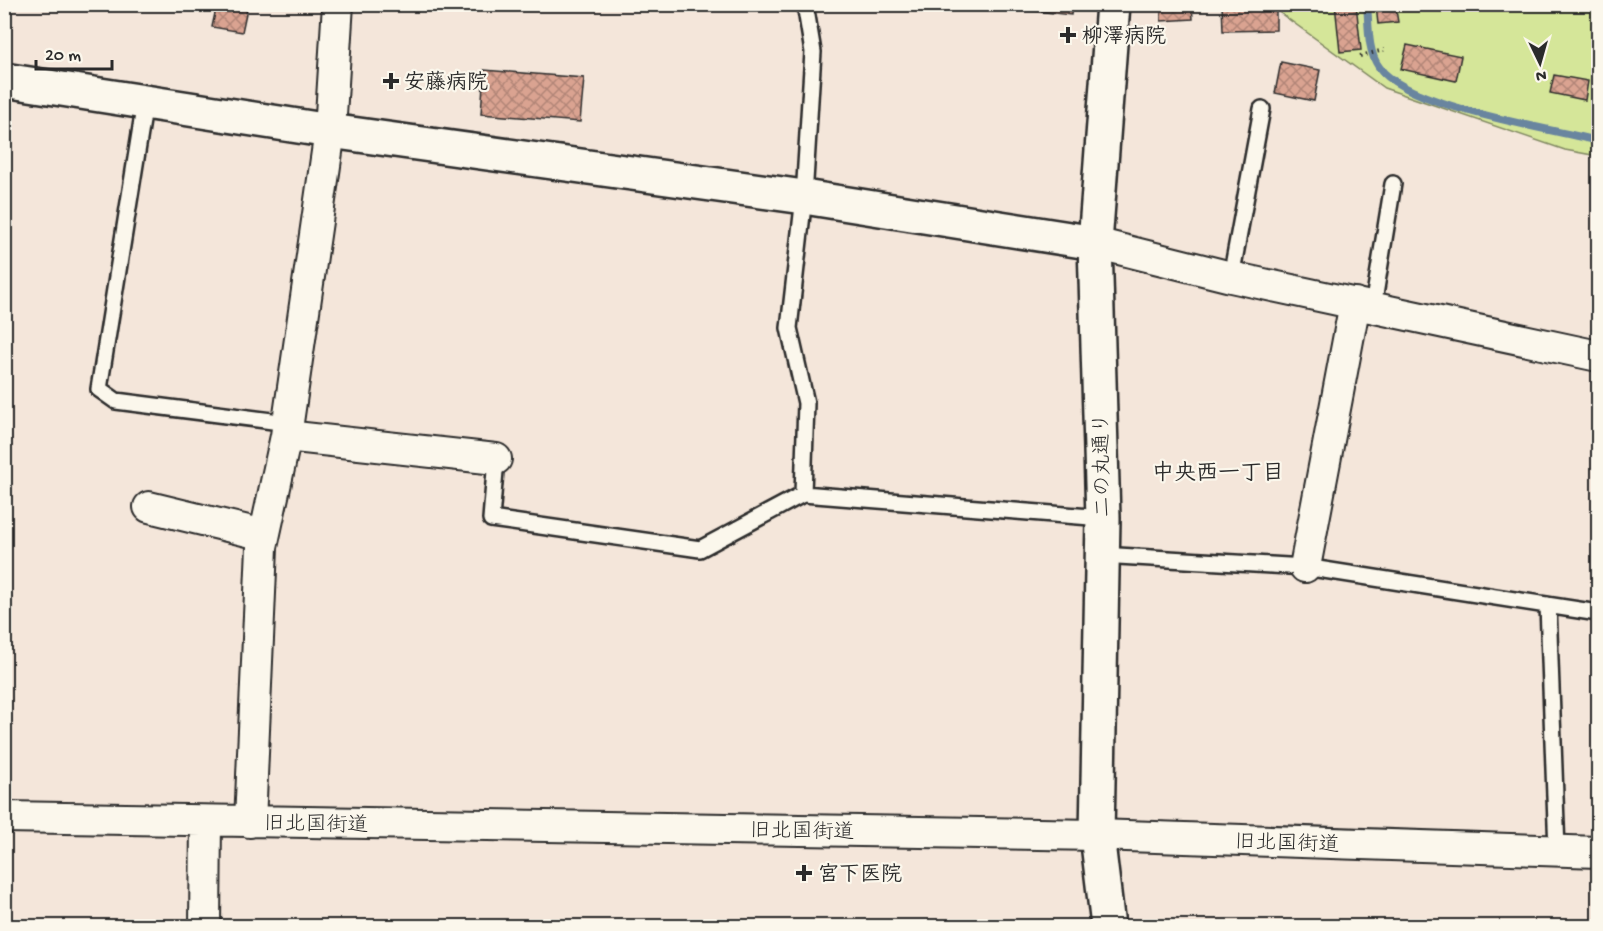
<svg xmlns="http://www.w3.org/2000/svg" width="1603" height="931" font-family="'Gochi Hand','Klee One',sans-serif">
  <defs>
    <pattern id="building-cross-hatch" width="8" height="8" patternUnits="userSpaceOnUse" patternTransform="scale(1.5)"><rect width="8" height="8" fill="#daa391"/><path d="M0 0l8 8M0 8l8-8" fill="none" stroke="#b18577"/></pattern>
  </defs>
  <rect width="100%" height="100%" fill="#f4e6da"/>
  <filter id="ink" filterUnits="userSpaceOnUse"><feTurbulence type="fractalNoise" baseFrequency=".0167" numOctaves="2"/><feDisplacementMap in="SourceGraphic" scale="12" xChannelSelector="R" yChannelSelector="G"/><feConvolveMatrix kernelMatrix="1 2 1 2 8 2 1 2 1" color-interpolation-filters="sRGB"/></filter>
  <g filter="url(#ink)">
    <!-- green -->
    <path fill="#d5e699" stroke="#808862" stroke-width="1.5" d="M1269 5H1598V156L1565 150 1384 88Z"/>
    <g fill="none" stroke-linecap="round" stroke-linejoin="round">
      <!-- stream -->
      <path stroke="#69859f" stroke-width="8" d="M1367 4C1369 24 1367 51 1379 67 1406 107 1550 128 1598 141"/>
    </g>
    <!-- building -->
    <path fill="url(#building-cross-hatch)" stroke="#2b2b2b" stroke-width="1.5" d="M217 4H248L242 32 212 27Z
      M974 4H1072L1071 15Z
      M1161 4H1192L1193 19 1161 21Z
      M1222 4H1276V30L1223 31Z
      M1335 4H1356L1361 50 1340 52Z
      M1395 4 1398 22 1378 24 1376 6Z
      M1407 45 1461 56 1456 81 1401 69Z
      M1281 62 1320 70 1314 101 1275 93Z
      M484 70 584 78 580 122 481 114Z
      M1554 75 1588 81 1585 100 1550 93Z"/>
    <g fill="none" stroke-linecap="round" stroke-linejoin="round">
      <defs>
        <path id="service" d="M805 4 813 52 804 197 789 328 806 403 803 494 1103 518
          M145 102 99 389 116 401 288 423
          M1231 277 1262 109
          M1373 307 1393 184
          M496 459 491 519 700 549 803 494
          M1101 555 1305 567 1598 613
          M1548 605 1557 851"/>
        <path id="minor" d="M1095 243 1231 277 1598 356
          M286 436 496 459
          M149 507 264 535
          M1305 567 1355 303
          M4 817 1097 835 1598 852
          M250 822 262 547 286 436 330 131 338 4
          M205 926 206 821"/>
        <path id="tertiary" d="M4 80 330 131 804 197 1095 243
          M1108 926 1097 835 1103 518 1095 243 1113 4"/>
      </defs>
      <!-- service casing -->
      <use href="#service" stroke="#2b2b2b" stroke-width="20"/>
      <!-- minor casing -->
      <use href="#minor" stroke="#2b2b2b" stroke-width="34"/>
      <!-- tertiary casing -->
      <use href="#tertiary" stroke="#2b2b2b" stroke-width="38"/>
      <!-- path -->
      <path stroke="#2b2b2b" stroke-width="4" stroke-dasharray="1.5 4.5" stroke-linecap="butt" d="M1360 56 1384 50"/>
      <!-- service -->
      <use href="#service" stroke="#fbf7ec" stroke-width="15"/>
      <!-- minor -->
      <use href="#minor" stroke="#fbf7ec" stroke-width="30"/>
      <!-- tertiary -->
      <use href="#tertiary" stroke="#fbf7ec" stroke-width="33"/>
    </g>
  </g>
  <!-- markers -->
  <g fill="#2b2b2b" stroke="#fbf7ec" stroke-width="2">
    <path d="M1065 26h6v6h6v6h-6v6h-6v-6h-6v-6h6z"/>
    <path d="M388 72h6v6h6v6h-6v6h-6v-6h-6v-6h6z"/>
    <path d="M801 864h6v6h6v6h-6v6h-6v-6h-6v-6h6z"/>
  </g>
  <g text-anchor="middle" stroke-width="4.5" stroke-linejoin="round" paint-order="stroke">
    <!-- poi labels -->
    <g font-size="21" font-weight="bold" fill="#2b2b2b" stroke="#fbf7ec" text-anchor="start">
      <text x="1082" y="42">柳澤病院</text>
      <text x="404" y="88">安藤病院</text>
      <text x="818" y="880">宮下医院</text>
    </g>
    <!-- street labels -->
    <g font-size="21" fill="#2b2b2b" stroke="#fbf7ec">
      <text transform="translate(1101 465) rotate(-91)" y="7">二の丸通り</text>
      <text transform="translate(316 823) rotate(1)" y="7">旧北国街道</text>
      <text transform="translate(802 830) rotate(1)" y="7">旧北国街道</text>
      <text transform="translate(1287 842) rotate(2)" y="7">旧北国街道</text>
    </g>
    <!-- neighbourhood labels -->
    <g font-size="22" font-weight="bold" fill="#2b2b2b" stroke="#fbf7ec">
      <text x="1218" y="479">中央西一丁目</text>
    </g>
  </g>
  <!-- margin -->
  <rect width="1603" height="931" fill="none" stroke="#fbf7ec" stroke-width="24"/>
  <rect x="12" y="12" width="1579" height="907" fill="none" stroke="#2b2b2b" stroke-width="2" filter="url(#ink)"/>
  <!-- north arrow -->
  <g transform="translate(1540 63) rotate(175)" stroke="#fbf7ec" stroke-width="4.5" paint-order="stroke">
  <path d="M0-4.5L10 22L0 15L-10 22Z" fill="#2b2b2b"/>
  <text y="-9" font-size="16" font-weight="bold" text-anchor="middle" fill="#2b2b2b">N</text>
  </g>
  <!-- scale -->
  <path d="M36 60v9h76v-9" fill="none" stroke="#2b2b2b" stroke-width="3"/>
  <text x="45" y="60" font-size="18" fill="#2b2b2b" stroke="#fbf7ec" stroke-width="4.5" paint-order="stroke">20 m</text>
</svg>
